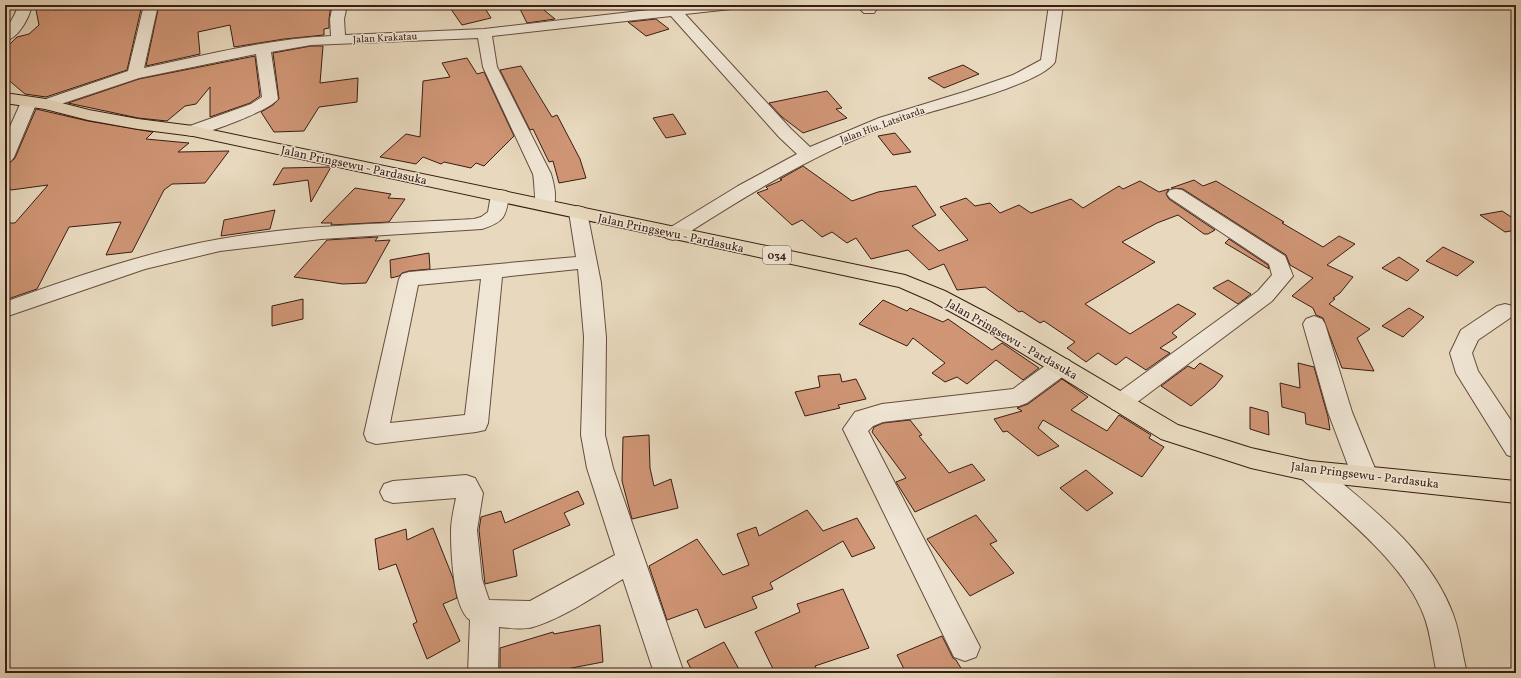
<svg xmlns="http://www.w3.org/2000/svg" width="1521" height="678" font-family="Vollkorn,serif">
  <rect width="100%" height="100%" fill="#e8d9be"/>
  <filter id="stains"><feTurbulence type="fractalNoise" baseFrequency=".005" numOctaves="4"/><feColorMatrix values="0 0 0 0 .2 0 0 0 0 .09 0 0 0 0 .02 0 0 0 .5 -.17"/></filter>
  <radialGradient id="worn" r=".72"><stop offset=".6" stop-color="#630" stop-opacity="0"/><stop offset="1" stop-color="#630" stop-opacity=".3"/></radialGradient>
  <!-- building -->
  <path fill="#cf9575" stroke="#391d13" d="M35 5H54L55 10 75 5H142L127 70 46 97 25 94 5 77V49L17 37 29 34 39 25Z
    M159 5H331L329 19V28L324 29V35L284 39 234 47 230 25 198 32 200 54 146 66Z
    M448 5H483L491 18 462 25Z
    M518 5H538L555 19 527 23Z
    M656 19 669 29 646 36 628 22Z
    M311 46H323L320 83 358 78 357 102 319 107 304 131 274 132 261 112 273 105 279 99 273 53Z
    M255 56 260 96 250 103 210 117V87L196 104 185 106 167 121 138 118 68 103 139 79Z
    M467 58 477 74 484 72 514 136 484 166 476 163 471 168 444 162 441 164 423 157 416 164 380 157 406 134 420 137 423 81 450 77 442 63Z
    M963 65 979 74 944 88 928 78Z
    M521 66 552 117 557 115 580 159 586 178 559 183 553 161 549 162 533 129 530 130 500 70Z
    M827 91 842 108 836 109 847 118 803 133 782 117 769 103Z
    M36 109 88 121 153 132 146 139 189 143 178 152 229 151 205 183 172 184 164 190 132 252 106 255 121 222 69 227 37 289 5 300V223H15L48 185 11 190 5 182V163L11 162 15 158Z
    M673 114 686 134 666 138 653 118Z
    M895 133 911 152 893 155 878 136Z
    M803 166 852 201 878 192 916 186 936 215 912 226 939 251 968 240 940 207 966 198 975 206 990 203 1000 213 1019 205 1031 213 1071 199 1083 208 1119 186 1123 189 1140 181 1159 192 1169 189 1166 194 1169 199 1215 230 1208 234H1204L1178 215 1157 223 1122 242 1155 262 1085 304 1130 334 1178 304 1196 314 1172 333 1177 337 1160 348 1170 353 1146 370 1126 357 1116 365 1098 353 1086 362 1067 348 1075 342 1044 321 1040 323 1022 311 1019 312 985 287 957 290 944 264 929 270 908 250 871 259 856 238 847 243 832 232 822 237 802 220 792 225 757 193 768 189 766 187 782 180 780 179Z
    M331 167 311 202 308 180 273 185 283 168Z
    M1194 180 1203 186 1216 181 1284 222 1282 223 1323 247 1339 236 1355 244 1327 265 1353 277 1340 293 1333 298 1335 299 1329 304 1370 329 1357 338 1374 371 1342 368 1323 318 1316 315 1313 308 1292 296 1313 278 1290 265 1286 255 1183 189 1171 188Z
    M355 188 391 194 388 198 405 199 389 222 331 225 332 223H321Z
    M275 210 270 229 221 236 224 220Z
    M1502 211 1516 220V230L1505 232 1480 215Z
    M378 237 375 241 390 240 366 283 343 284 294 277 327 240Z
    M1229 239 1268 265 1269 269 1225 243Z
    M1443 247 1474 262 1457 276 1426 261Z
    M429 253 430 269 409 271 402 273 399 276 391 278 390 260Z
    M1399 257 1419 270 1407 281 1382 268Z
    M1228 280 1233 283 1251 294 1238 304 1213 288Z
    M303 299V319L272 326V306Z
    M883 300 907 311 910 308 943 322 948 319 992 350 1002 343 1039 368 1023 380 996 360 967 384 957 377 945 382 932 373 945 363 913 338 907 346 859 324Z
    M1409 308 1424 317 1403 337 1382 326Z
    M1200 363 1223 376 1215 386 1191 406 1161 386 1188 366 1194 369Z
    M1298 363 1314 367 1328 417 1330 430 1306 424 1305 413 1282 407 1280 383 1300 388Z
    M840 374 842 382 856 379 866 399 838 405 840 408 805 416 795 392 820 387 818 376Z
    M1062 379 1088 397 1071 410 1107 431 1119 415 1151 435 1149 438 1164 447 1142 477 1043 420 1038 428 1059 446 1038 456 1007 431 1003 432 994 419 1022 411 1017 408 1028 404Z
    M1250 407 1268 412 1269 435 1250 429Z
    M910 420 922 435 919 436 949 473 972 464 985 480 915 512 896 482 906 478 872 432 874 427 883 423Z
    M649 435 650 468 654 486 671 479 678 508 632 519 622 481 623 437Z
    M1086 470 1113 493 1087 511 1060 488Z
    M578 491 584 504 564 513 570 525 513 550 517 576 485 584 479 530 481 517 501 511 505 523Z
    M807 510 823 531 857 518 875 548 852 557 843 541 770 583 773 589 752 597 757 608 705 628 697 609 667 620 649 566 697 539 723 575 749 565 737 534 756 527 759 536Z
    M976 515 997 541 990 544 1014 573 970 596 927 539Z
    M433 528 453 578 457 598 443 604 460 641 427 659 413 624 417 622 396 564 379 570 375 539 406 529 407 540Z
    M843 589 869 648 815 666 819 673H775L755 632 800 612 797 604Z
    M600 625 603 662 556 671 557 673H500V648L553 632 554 634Z
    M942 636 953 658 956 660 964 673H906L897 655Z
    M724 642 741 673H693L687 661Z"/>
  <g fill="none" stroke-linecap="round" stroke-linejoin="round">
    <defs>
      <path id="minor" d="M18 5H32C29 18 19 38 5 41 5 23 14 22 18 5Z
        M144 5H158L144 68C205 55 268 39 331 36L330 19 333 5H347L344 19 345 35 484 29 665 8 662 5H676L678 7 738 5 736 8 731 9 685 14 791 129 810 147 879 118 967 91 1013 75 1041 60 1049 5H1063L1055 62C1041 83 954 105 927 113 838 139 758 188 680 238L673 240 666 238 663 234 666 230 738 186 797 154 779 137 671 16 492 36 497 67 551 174C554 184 558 200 552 209L545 211 538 209C534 203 535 183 533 174L483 67 478 38 311 45 271 52 278 99C269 111 210 132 193 136L187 135 185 131 187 127 251 104 262 97 256 54 139 78 52 107H40L38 104 40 101 128 71Z
        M856 5H871L876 10 874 13H864Z
        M29 97 35 99 37 102 14 157 11 161 5 162V138L21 102 23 99Z
        M1176 189 1182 190 1285 256 1293 276 1272 301 1128 409 1120 412 1112 409 1108 403 1112 397 1258 291 1272 275 1269 264 1170 198 1167 194 1170 190Z
        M500 190 506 191 509 195C506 217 504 222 482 229L321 239 220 251 145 269 5 317V302C75 277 146 252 220 239 303 224 389 224 474 219L481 217 488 212 491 195 494 191Z
        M578 206 585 208 587 212 601 283 606 337 605 435 613 468 684 673H654L623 579C596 595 564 618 533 627 523 630 510 628 499 627L498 673H468L470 620C453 609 451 551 451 531 451 520 454 508 456 498L393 503 384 500 380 492 384 484 393 481 466 475 475 478 483 493 477 530 482 579 489 600 530 601 615 555 587 468 581 435 584 337 578 269 502 277 488 423 485 430 476 432 376 444 367 441 364 434 399 279 402 274 409 272 576 257 569 212 571 208ZM481 279 465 415 390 423 418 285Z
        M1505 304 1513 306 1516 311 1513 316 1478 340 1472 353 1478 371 1516 428V458L1507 455 1456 373 1450 353 1461 330 1497 306Z
        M1314 316 1322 319 1325 324 1352 412 1378 476 1374 483 1365 486 1356 483 1352 476 1328 412 1303 324 1306 319Z
        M1061 358 1069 360 1072 366 1069 372 1027 403 1019 406 883 422 873 426 868 431 980 647 976 657 965 661 954 657 843 429 855 412 882 404 1013 389 1053 360Z
        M1310 461 1319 464C1369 506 1429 550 1453 614 1460 633 1462 654 1467 673H1437C1432 654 1431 634 1424 616 1405 564 1342 515 1301 478L1297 471 1301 464Z"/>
      <path id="primary" d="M5 93 46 99 89 110 138 119 193 126 905 275 945 291 1002 321 1178 425 1251 448 1310 461 1516 481V503L1310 481 1251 468 1161 439 986 331 931 301 899 287 193 136 138 129 88 120 45 109 5 103Z"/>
    </defs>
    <!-- minor casing -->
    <use href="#minor" stroke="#654c3e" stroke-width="2"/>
    <!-- primary casing -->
    <use href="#primary" stroke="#391d13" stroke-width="2"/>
    <!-- minor -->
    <use href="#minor" fill="#f0e6d5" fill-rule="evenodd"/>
    <!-- primary -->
    <use href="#primary" fill="#e8d9be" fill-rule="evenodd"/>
  </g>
  <g text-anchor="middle" stroke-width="3" stroke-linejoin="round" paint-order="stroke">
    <!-- far-street labels -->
    <g font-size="10" fill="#391d13" stroke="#f0e6d5">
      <text transform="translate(385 37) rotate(-3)" y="4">Jalan Krakatau</text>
      <text transform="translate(882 124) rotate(-20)" y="4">Jalan Hiu. Latsitarda</text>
    </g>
    <!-- shield labels -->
    <rect fill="#f0e6d5" stroke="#70594d" stroke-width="1" x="763" y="246" width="28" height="18" rx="3"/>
    <g font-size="11" font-weight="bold" fill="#391d13">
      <text x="777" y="259">034</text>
    </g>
    <!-- street labels -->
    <g font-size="12" fill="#391d13" stroke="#f0e6d5">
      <text transform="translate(354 165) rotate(12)" y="4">Jalan Pringsewu - Pardasuka</text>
      <text transform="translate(671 233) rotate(12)" y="4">Jalan Pringsewu - Pardasuka</text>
      <text transform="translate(1012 339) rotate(30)" y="4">Jalan Pringsewu - Pardasuka</text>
      <text transform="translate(1365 475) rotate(7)" y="4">Jalan Pringsewu - Pardasuka</text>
    </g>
  </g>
  <!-- margin -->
  <rect width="1521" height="678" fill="none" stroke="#e8d9be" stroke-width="20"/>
  <rect x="6" y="6" width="1509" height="666" fill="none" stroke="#391d13" stroke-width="2"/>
  <rect x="10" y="10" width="1501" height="658" fill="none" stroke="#391d13"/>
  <rect width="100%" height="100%" filter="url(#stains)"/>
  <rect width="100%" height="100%" fill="url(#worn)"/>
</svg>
